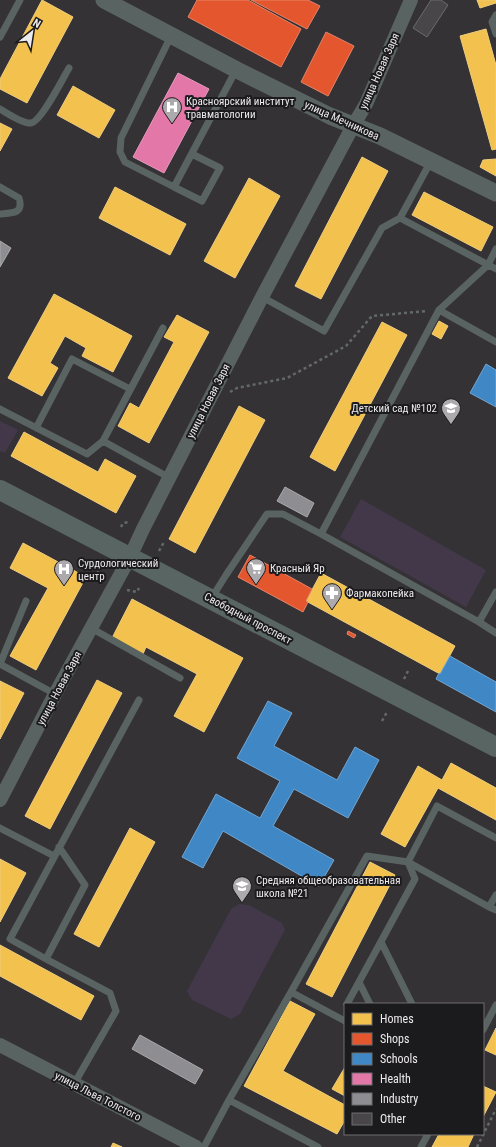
<svg xmlns="http://www.w3.org/2000/svg" width="496" height="1147" font-family="'Roboto Condensed',sans-serif">
  <rect width="100%" height="100%" fill="#343235"/>
  <!-- green -->
  <path fill="#42384a" d="M0 421 18 430 5 453 0 451Z
    M361 499 486 570 466 607 340 537Z
    M239 904 249 905 282 923 285 930 240 1014 231 1019 192 1000 187 991 231 909Z"/>
  <!-- homes -->
  <path fill="#f2c14e" stroke="#f0cd7e" d="M42 0 73 17 27 103 0 89V79Z
    M477 0H496V3L480 8Z
    M486 29 496 65V149L492 150 460 36Z
    M73 86 115 110 99 138 57 115Z
    M0 123 12 129 0 151Z
    M362 157 388 171 321 299 295 286Z
    M496 159V176L480 167 483 160Z
    M249 178 280 196 235 278 204 261Z
    M115 187 186 224 170 255 99 218Z
    M424 192 493 227 481 251 412 215Z
    M54 294 132 336 113 372 82 356 86 348 65 336 50 363 58 368 42 396 8 378Z
    M177 315 209 332 149 443 118 426 130 403 139 408 174 342 164 337Z
    M439 321 448 326 441 339 432 334Z
    M382 322 407 335 335 471 310 457Z
    M239 406 265 420 195 553 169 539Z
    M24 432 98 472 105 459 136 476 116 513 11 456Z
    M23 543 86 577 36 670 10 656 48 588 10 568Z
    M321 573 455 646 440 674 306 601Z
    M132 599 243 658 204 732 174 716 197 674 146 647 143 654 112 638Z
    M97 680 122 693 50 829 25 816Z
    M0 681 24 693 0 739Z
    M451 763 496 788V820L438 788 405 847 381 834 418 766 442 780Z
    M130 828 155 842 99 947 74 934Z
    M0 859 26 873 0 922Z
    M370 862 395 875 332 997 306 984Z
    M0 945 94 996 81 1020 0 976Z
    M290 1001 315 1014 283 1071 345 1105V1120L337 1134 244 1086Z
    M496 1028V1055L485 1050Z
    M345 1067V1096L332 1089Z
    M483 1086 496 1092 483 1117Z
    M439 1134H474L468 1147H432Z
    M113 1143 122 1147H111Z"/>
  <!-- shops -->
  <path fill="#e4572e" stroke="#e68367" d="M197 0H248L301 29 281 67 188 17Z
    M251 0H308L320 6 307 29Z
    M326 32 354 46 328 96 301 82Z
    M250 555 312 589 306 601 308 602 303 612 238 577Z
    M348 631 356 635 354 638 347 634Z"/>
  <!-- schools -->
  <path fill="#3f88c5" stroke="#73a5d1" d="M486 364 496 370V407L470 393Z
    M450 656 496 682V712L436 679 439 673 440 674Z
    M268 701 292 713 274 746 337 780 355 747 379 760 348 818 294 789 273 826 334 860 319 886 223 831 203 868 182 857 216 794 260 818 280 781 237 758Z"/>
  <!-- health -->
  <path fill="#e377a8" stroke="#e69abd" d="M178 73 209 89 164 173 133 157Z"/>
  <!-- industry -->
  <path fill="#8d8d92" stroke="#aaa9ad" d="M0 241 11 248 0 267Z
    M285 487 314 503 307 517 277 501Z
    M140 1035 203 1070 195 1084 132 1049Z"/>
  <!-- building -->
  <path fill="#484649" stroke="#6b6a6c" d="M431 0H441L448 5 427 37 413 28Z"/>
  <g fill="none" stroke-linecap="round" stroke-linejoin="round">
    <!-- path -->
    <path stroke="#636968" stroke-width="2.5" stroke-dasharray="3 3" stroke-linecap="butt" d="M230 392 237 388 287 378 346 346 372 316 427 311
      M121 527 123 523 130 522
      M159 551 164 542
      M97 574 100 569
      M127 590 137 592 139 588
      M404 679 408 671
      M382 721 387 712
      M477 1147 496 1109"/>
    <!-- service -->
    <path stroke="#596361" stroke-width="7" d="M496 15 492 22 496 34
      M171 36 121 138 120 152 125 162 174 187 236 70
      M0 37 20 0
      M0 109C7 113 23 124 31 123 41 122 63 78 69 68
      M0 187 19 198C24 214 12 213 0 214
      M174 187 202 201 220 168 192 154
      M400 218 496 269
      M262 297 324 331 382 228 400 218 431 161
      M439 310 496 342
      M0 409 87 454 103 441 168 477
      M36 428 72 359 130 389
      M103 441 163 328
      M321 534 439 310 488 265 496 249
      M211 599 226 575 267 514H283L321 534 479 622 496 633
      M479 622 496 592
      M91 628 180 678
      M0 664 26 601
      M0 664 55 694
      M0 828 54 856
      M59 847 85 885 46 959 10 939 139 700
      M496 895 489 907 496 910
      M381 942 412 1004
      M46 959 110 993 116 1011 74 1084
      M359 982 370 1004
      M291 992 367 856 408 862 489 907
      M347 1004 415 879 408 862 437 806 496 838
      M483 1030 496 1005
      M204 1147 229 1100
      M318 1147 229 1100 291 992 345 1021
      M421 1147 428 1134"/>
    <!-- minor -->
    <path stroke="#596361" stroke-width="14" d="M0 800 55 694 130 557 143 529 262 297 353 126 366 104 411 0
      M0 1045 196 1147"/>
    <!-- tertiary -->
    <path stroke="#596361" stroke-width="17" d="M104 0 237 70 330 116 380 136 496 193"/>
    <!-- secondary -->
    <path stroke="#586563" stroke-width="20" d="M0 490 496 747"/>
  </g>
  <!-- icons -->
  <defs>
    <symbol id="hospital-pin" viewBox="-11 -11 22 30"><path d="M0 17L-7.5 6A9.5 9.5 0 1 1 7.5 6Z" fill="#acaaad" stroke="#1b1a1c"/><path d="M-5-5h3v3.5h4V-5h3V5h-3V1.5h-4V5h-3Z" fill="#fff"/></symbol>
    <symbol id="school-pin" viewBox="-11 -11 22 30"><path d="M0 17L-7.5 6A9.5 9.5 0 1 1 7.5 6Z" fill="#acaaad" stroke="#1b1a1c"/><path d="M0-5L7-2L0 1L-7-2ZM-4 1L0 2.5L4 1V4Q0 6-4 4Z" fill="#fff"/></symbol>
    <symbol id="supermarket-pin" viewBox="-11 -11 22 30"><path d="M0 17L-7.5 6A9.5 9.5 0 1 1 7.5 6Z" fill="#acaaad" stroke="#1b1a1c"/><path d="M-6-5.5h2.5l.6 2H6L4.5 2H-2.5L-4.4-4H-6ZM-1.5 3.2a1.3 1.3 0 1 0 .1 0ZM3 3.2a1.3 1.3 0 1 0 .1 0Z" fill="#fff"/></symbol>
    <symbol id="pharmacy-pin" viewBox="-11 -11 22 30"><path d="M0 17L-7.5 6A9.5 9.5 0 1 1 7.5 6Z" fill="#acaaad" stroke="#1b1a1c"/><path d="M-2-6h4v4h4v4h-4v4h-4v-4h-4v-4h4Z" fill="#fff"/></symbol>
  </defs>
  <g fill-rule="evenodd">
    <use href="#hospital-pin" x="161" y="96" width="22" height="30"/>
    <use href="#school-pin" x="440" y="397" width="22" height="30"/>
    <use href="#supermarket-pin" x="245" y="557" width="22" height="30"/>
    <use href="#hospital-pin" x="53" y="558" width="22" height="30"/>
    <use href="#pharmacy-pin" x="321" y="582" width="22" height="30"/>
    <use href="#school-pin" x="231" y="875" width="22" height="30"/>
  </g>
  <g text-anchor="middle" stroke-width="4" stroke-linejoin="round" paint-order="stroke">
    <!-- street labels -->
    <g font-size="11" fill="#eceaed" stroke="#1b1a1c">
      <text transform="translate(379 71) rotate(-66)" y="4">улица Новая Заря</text>
      <text transform="translate(342 120) rotate(24)" y="4">улица Мечникова</text>
      <text transform="translate(208 401) rotate(-63)" y="4">улица Новая Заря</text>
      <text transform="translate(248 618) rotate(28)" y="4">Свободный проспект</text>
      <text transform="translate(59 688) rotate(-62)" y="4">улица Новая Заря</text>
      <text transform="translate(98 1096) rotate(27)" y="4">улица Льва Толстого</text>
    </g>
    <!-- poi labels -->
    <g font-size="11" fill="#eceaed" stroke="#1b1a1c" text-anchor="start">
      <text x="186" y="105">Красноярский институт<tspan x="186" dy="13">травматологии</tspan></text>
      <text x="437" y="412" text-anchor="end">Детский сад №102</text>
      <text x="78" y="567">Сурдологический<tspan x="78" dy="13">центр</tspan></text>
      <text x="270" y="572">Красный Яр</text>
      <text x="346" y="597">Фармакопейка</text>
      <text x="256" y="884">Средняя общеобразовательная<tspan x="256" dy="13">школа №21</tspan></text>
    </g>
  </g>
  <!-- legend -->
  <rect x="344" y="1003" width="140" height="132" fill="#1b1a1c" stroke="#6f6d70"/>
  <rect x="352" y="1013" width="20" height="12" fill="#f2c14e" stroke="#6f6d70"/>
  <text x="380" y="1023" font-size="12" fill="#eceaed">Homes</text>
  <rect x="352" y="1033" width="20" height="12" fill="#e4572e" stroke="#6f6d70"/>
  <text x="380" y="1043" font-size="12" fill="#eceaed">Shops</text>
  <rect x="352" y="1053" width="20" height="12" fill="#3f88c5" stroke="#6f6d70"/>
  <text x="380" y="1063" font-size="12" fill="#eceaed">Schools</text>
  <rect x="352" y="1073" width="20" height="12" fill="#e377a8" stroke="#6f6d70"/>
  <text x="380" y="1083" font-size="12" fill="#eceaed">Health</text>
  <rect x="352" y="1093" width="20" height="12" fill="#8d8d92" stroke="#6f6d70"/>
  <text x="380" y="1103" font-size="12" fill="#eceaed">Industry</text>
  <rect x="352" y="1113" width="20" height="12" fill="#484649" stroke="#6f6d70"/>
  <text x="380" y="1123" font-size="12" fill="#eceaed">Other</text>
  <!-- north arrow -->
  <g transform="translate(32 32) rotate(30)" stroke="#1b1a1c" stroke-width="3" paint-order="stroke">
  <path d="M0-3L7 15L0 10L-7 15Z" fill="#eceaed"/>
  <text y="-6" font-size="11" font-weight="bold" text-anchor="middle" fill="#eceaed">N</text>
  </g>
</svg>
